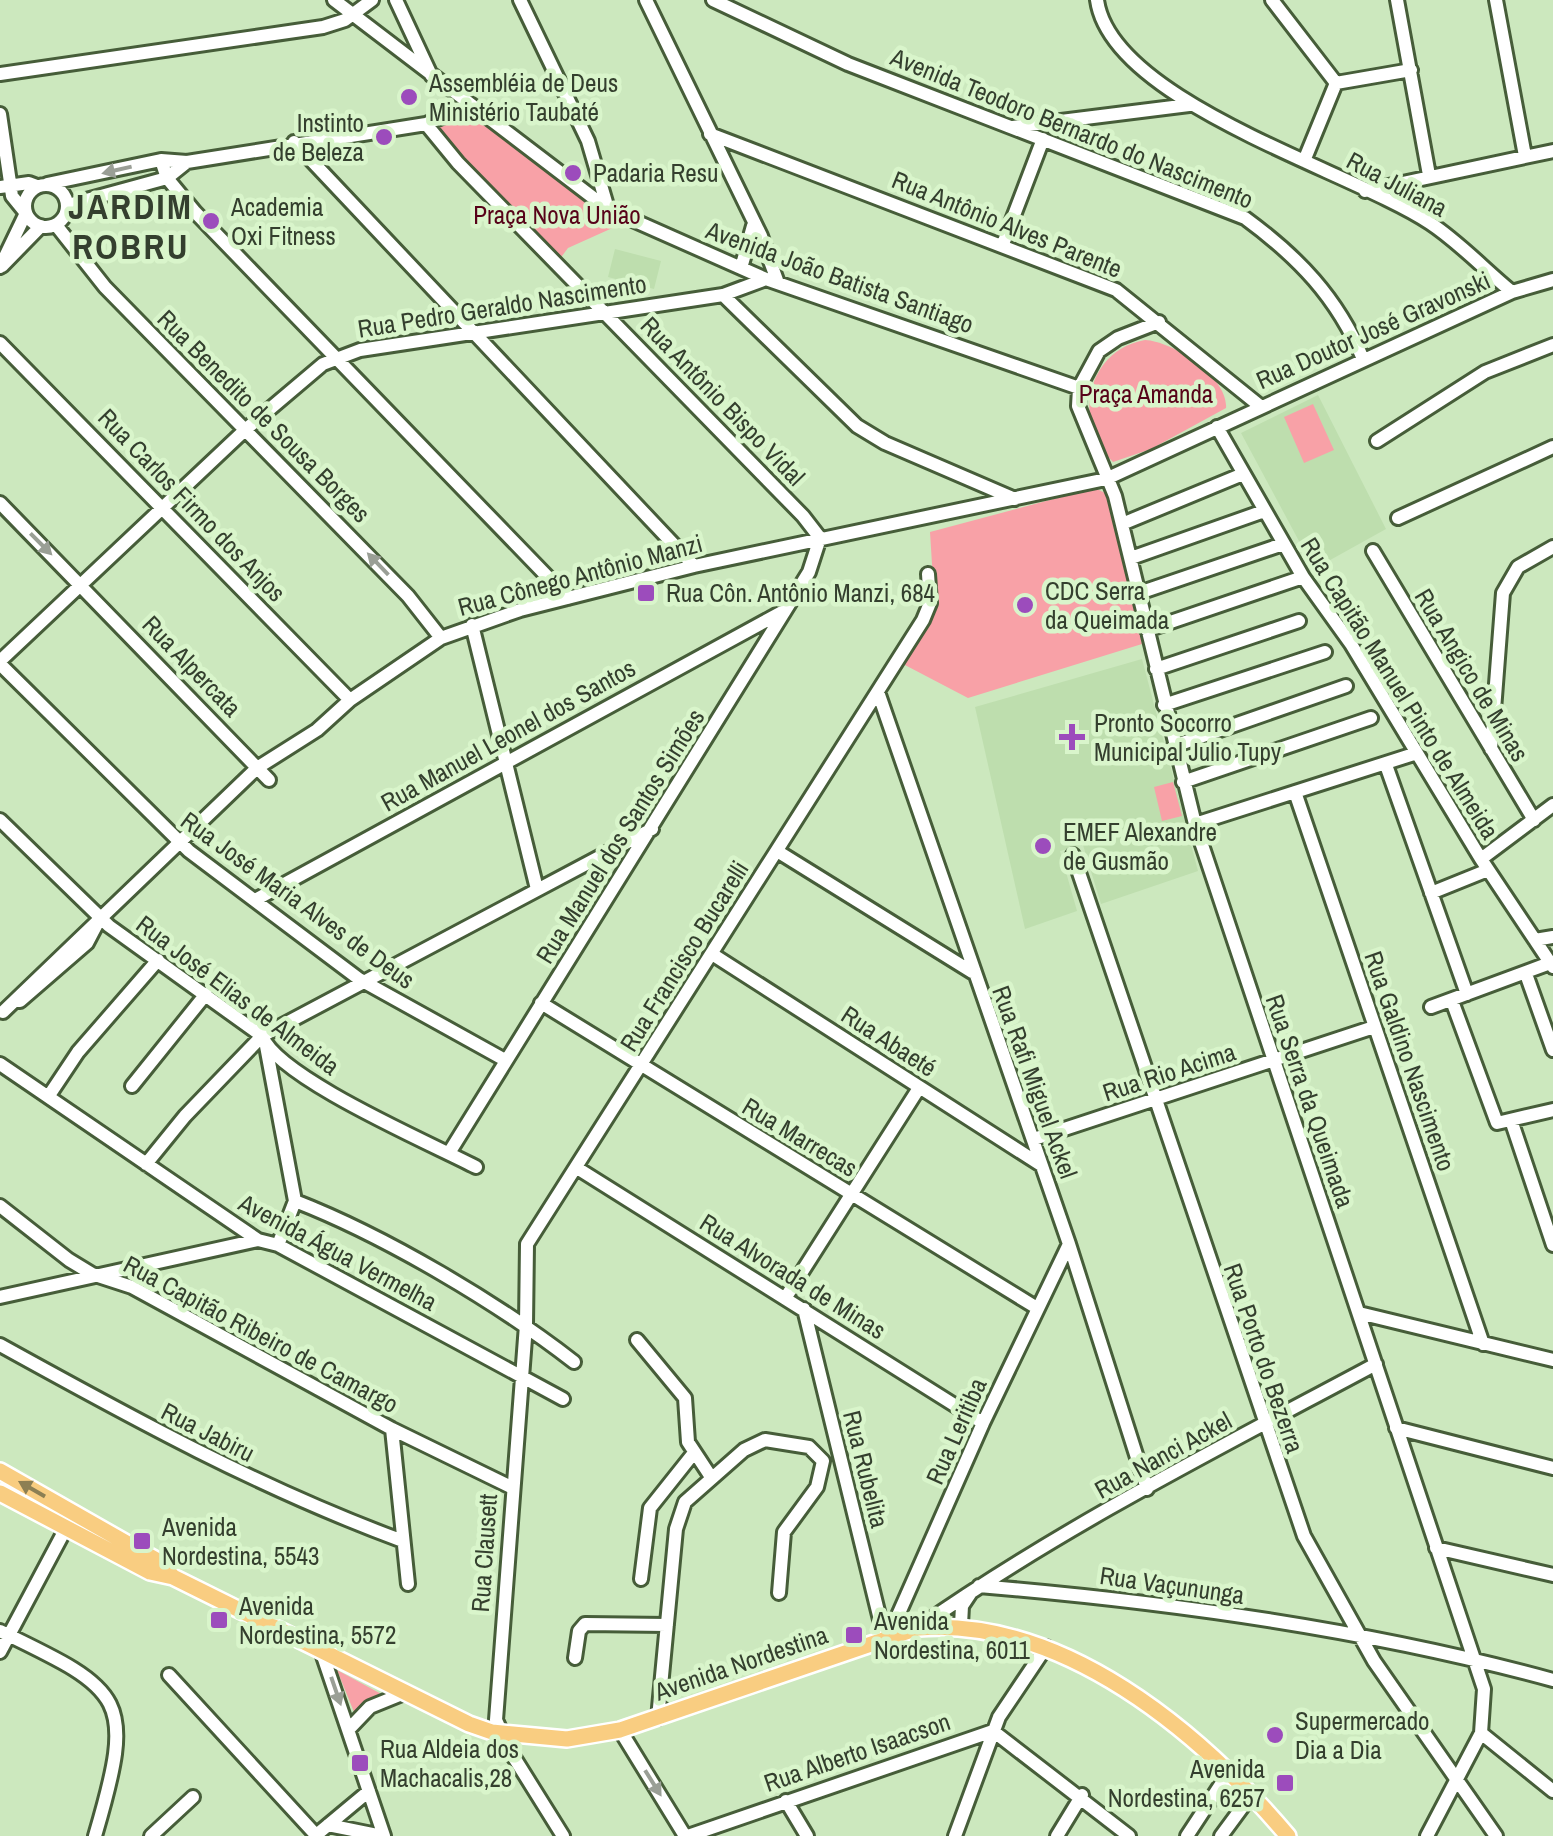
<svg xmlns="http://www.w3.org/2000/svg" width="1553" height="1836" font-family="'Archivo Narrow',sans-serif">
  <rect width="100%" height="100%" fill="#cce8be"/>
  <!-- built -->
  <path fill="#bedeae" d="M615 249 661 261 654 289 608 277Z
    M1318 395 1386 529 1314 569 1241 433Z
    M1142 659 1198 871 1101 904 1083 845 1060 851 1077 911 1025 929 975 707Z"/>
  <!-- green -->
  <path fill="#f8a1a7" d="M470 107 628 221 568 248 556 264 427 125 448 122Z
    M1145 340C1173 341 1229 378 1226 408L1151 449 1113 462C1071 422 1087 350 1145 340Z
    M1313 404 1334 450 1304 463 1284 417Z
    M1095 488 1111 496 1142 644 968 698 903 664 935 612 930 532Z
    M1173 782 1182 816 1162 821 1154 787Z
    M337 1670 385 1696 356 1717Z"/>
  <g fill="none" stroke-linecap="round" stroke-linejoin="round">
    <defs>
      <path id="minor" d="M334 0 608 209 766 279 1079 388
        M396 0 431 75
        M520 0 588 141 608 209
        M646 0 761 236 778 283
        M713 0 848 64 1245 218C1298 257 1337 297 1363 359
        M1097 0C1111 102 1352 171 1430 223 1459 242 1485 270 1512 292
        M1272 0 1336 83
        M1397 0 1429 175
        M1496 0 1525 156
        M0 74 323 27 345 20 372 0
        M1336 83 1411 70
        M0 114 12 196 25 212
        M426 124 458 163 803 516 820 538 809 572 449 1153
        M1013 127 1189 105
        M710 134 1116 290 1260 406
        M294 142 694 566
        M161 160 167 178 195 212 568 598
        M1304 161 1336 83
        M47 184 161 160 187 162 426 124 469 105
        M25 206a21 21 0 1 1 42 0a21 21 0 1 1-42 0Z
        M0 187 29 183 37 186
        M1365 191 1553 151
        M68 205 167 178 187 162
        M56 225 105 287 408 596 441 638
        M1003 244 1043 139
        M2 266 41 226
        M0 267 26 213
        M741 268 753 226
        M723 295 857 426 885 443 1015 499
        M1159 322 1118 338 1099 351 1079 388 1078 406 1115 496 1195 824 1484 1689 1481 1733 1427 1836
        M0 343 350 700
        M1217 427 1303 577 1351 644 1481 859 1553 967
        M1377 441 1485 372 1553 345
        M0 503 269 780
        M1398 518 1553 447
        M1122 524 1243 474
        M1373 551 1534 820
        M1131 558 1264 511
        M1139 593 1283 544
        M472 625 537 889
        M1147 630 1303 577
        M0 661 245 430 323 364 360 350 723 295 766 279
        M0 664 189 851 359 979 505 1060
        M1156 669 1299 621
        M878 692 1069 1244 1147 1489
        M1164 705 1325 652
        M1174 746 1346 686
        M1491 749 1503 593 1518 567 1553 547
        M1386 765 1467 994
        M1183 782 1371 718
        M1295 792 1483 1344
        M0 820 109 926 262 1036C278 1078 432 1144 476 1167
        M1195 824 1417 753
        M777 851 972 972
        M1073 855 1304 1536 1374 1661 1496 1836
        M1481 859 1553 805
        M1431 893 1488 870
        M255 900 782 612
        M1535 940 1553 937
        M712 954 1041 1165
        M1526 974 1553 1050
        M20 1001 87 943 97 924
        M1452 1001 1497 1123 1553 1110
        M541 1003 1037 1308
        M1431 1007 1550 963
        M3 1012 257 768 317 730 350 700 441 638 520 610 694 566 1106 479 1512 292 1553 280
        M266 1046 295 1201 278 1245
        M0 1064 258 1240 278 1245 563 1399
        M132 1086 206 994
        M50 1094 78 1052 158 960
        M1512 1123 1553 1245
        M1034 1139 1374 1027
        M146 1164 185 1116 262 1036 652 829
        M577 1168 983 1423
        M295 1201C385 1236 498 1303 574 1362
        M0 1206 69 1260 92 1274 132 1287 392 1429 511 1487
        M0 1297 258 1240
        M786 1297 919 1088
        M804 1309 885 1640
        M1359 1313 1553 1360
        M637 1340 685 1398 688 1442 711 1477
        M0 1345C132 1418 261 1489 403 1541
        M1396 1428 1553 1468
        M392 1429 408 1584
        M1436 1548 1553 1575
        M641 1579 650 1508 693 1454
        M979 1586C1171 1602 1367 1629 1553 1680
        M961 1625 962 1606 970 1594
        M918 1628C1062 1527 1221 1447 1376 1364
        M0 1631C125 1691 136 1697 95 1836
        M888 1638 983 1423 1069 1244
        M0 1652 74 1513
        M322 1653 384 1836
        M575 1658 579 1631 585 1624 667 1625
        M169 1675 316 1835
        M658 1718 676 1529 685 1502 744 1450 765 1440 809 1447 823 1461 817 1487 784 1532 779 1593
        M349 1729 370 1707 402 1694
        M620 1730 685 1836
        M1481 1733 1553 1791
        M786 1801 807 1836
        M328 1825 382 1836
        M151 1836 193 1797
        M315 1836 369 1791
        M563 1836 510 1751 496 1720 526 1325 527 1244 923 620 930 603 928 574
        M688 1836 993 1731 1129 1836
        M955 1836 999 1717 1046 1647
        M1057 1836 1082 1795
        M1187 1836 1229 1772
        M1221 1836 1252 1794"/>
      <path id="major" d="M0 1471 158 1561 173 1577
        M0 1493 150 1572 173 1577 469 1724 492 1732 567 1739 620 1730 918 1628C1063 1617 1199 1731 1288 1836"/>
    </defs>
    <!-- minor casing -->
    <use href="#minor" stroke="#465d39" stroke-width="18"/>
    <!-- major casing -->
    <use href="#major" stroke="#fff" stroke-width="20"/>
    <!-- minor -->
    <use href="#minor" stroke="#fff" stroke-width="12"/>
    <!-- major -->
    <use href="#major" stroke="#f9cd81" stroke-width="15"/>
  </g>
  <!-- one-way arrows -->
  <defs><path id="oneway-solid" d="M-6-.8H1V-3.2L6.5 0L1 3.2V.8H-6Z" transform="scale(2.5)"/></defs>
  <g fill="#9a9f96">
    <use href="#oneway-solid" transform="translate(117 170) rotate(167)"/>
    <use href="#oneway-solid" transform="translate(41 544) rotate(45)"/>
    <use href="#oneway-solid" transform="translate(378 564) rotate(-134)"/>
    <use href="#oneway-solid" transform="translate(336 1691) rotate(71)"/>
    <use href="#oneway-solid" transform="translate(653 1783) rotate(58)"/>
  </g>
  <use fill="#8d7f53" href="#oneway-solid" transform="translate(32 1489) rotate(-150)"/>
  <!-- markers -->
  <g fill="#9c4cbc" stroke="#d9f5cb" stroke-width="4">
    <circle cx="409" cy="97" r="10"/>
    <circle cx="384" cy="137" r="10"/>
    <circle cx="573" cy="173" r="10"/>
    <circle cx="211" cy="221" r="10"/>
    <rect x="636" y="583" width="20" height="20" rx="5"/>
    <circle cx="1025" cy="605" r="10"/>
    <path d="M1067 722h10v10h10v10h-10v10h-10v-10h-10v-10h10z"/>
    <circle cx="1043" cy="846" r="10"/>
    <rect x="132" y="1531" width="20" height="20" rx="5"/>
    <rect x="209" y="1610" width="20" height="20" rx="5"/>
    <rect x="844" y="1625" width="20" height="20" rx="5"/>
    <circle cx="1275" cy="1735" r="10"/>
    <rect x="350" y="1753" width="20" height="20" rx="5"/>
    <rect x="1275" y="1773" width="20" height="20" rx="5"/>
  </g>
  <g text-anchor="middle" stroke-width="9" stroke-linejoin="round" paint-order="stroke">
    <!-- poi labels -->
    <g font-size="25" fill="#343f2e" stroke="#d9f5cb" text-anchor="start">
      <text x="429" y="92">Assembléia de Deus<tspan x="429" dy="29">Ministério Taubaté</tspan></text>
      <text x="364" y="132" text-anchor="end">Instinto<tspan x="364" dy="29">de Beleza</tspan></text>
      <text x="593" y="182">Padaria Resu</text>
      <text x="231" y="216">Academia<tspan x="231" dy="29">Oxi Fitness</tspan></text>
      <text x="1045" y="600">CDC Serra<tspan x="1045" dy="29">da Queimada</tspan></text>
      <text x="666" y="602">Rua Côn. Antônio Manzi, 684</text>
      <text x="1094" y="732">Pronto Socorro<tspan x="1094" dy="29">Municipal Julio Tupy</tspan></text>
      <text x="1063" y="841">EMEF Alexandre<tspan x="1063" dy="29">de Gusmão</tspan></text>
      <text x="162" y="1536">Avenida<tspan x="162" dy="29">Nordestina, 5543</tspan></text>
      <text x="239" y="1615">Avenida<tspan x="239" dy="29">Nordestina, 5572</tspan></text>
      <text x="874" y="1630">Avenida<tspan x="874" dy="29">Nordestina, 6011</tspan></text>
      <text x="1295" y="1730">Supermercado<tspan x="1295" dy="29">Dia a Dia</tspan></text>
      <text x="380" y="1758">Rua Aldeia dos<tspan x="380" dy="29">Machacalis,28</tspan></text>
      <text x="1265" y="1778" text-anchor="end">Avenida<tspan x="1265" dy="29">Nordestina, 6257</tspan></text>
    </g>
    <!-- street labels -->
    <g font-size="25" fill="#343f2e" stroke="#d9f5cb">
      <text transform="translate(1072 128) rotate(22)" y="9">Avenida Teodoro Bernardo do Nascimento</text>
      <text transform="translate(1397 184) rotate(28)" y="9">Rua Juliana</text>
      <text transform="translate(1007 224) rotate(22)" y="9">Rua Antônio Alves Parente</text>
      <text transform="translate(840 277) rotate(20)" y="9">Avenida João Batista Santiago</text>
      <text transform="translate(502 306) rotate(-9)" y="9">Rua Pedro Geraldo Nascimento</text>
      <text transform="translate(1373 330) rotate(-24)" y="9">Rua Doutor José Gravonski</text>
      <text transform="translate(723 401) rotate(46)" y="9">Rua Antônio Bispo Vidal</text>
      <text transform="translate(264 416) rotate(45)" y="9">Rua Benedito de Sousa Borges</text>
      <text transform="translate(192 505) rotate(46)" y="9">Rua Carlos Firmo dos Anjos</text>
      <text transform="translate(580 575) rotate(-15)" y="9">Rua Cônego Antônio Manzi</text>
      <text transform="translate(192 666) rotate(46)" y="9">Rua Alpercata</text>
      <text transform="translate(1472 675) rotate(59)" y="9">Rua Angico de Minas</text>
      <text transform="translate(1400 688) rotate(58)" y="9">Rua Capitão Manuel Pinto de Almeida</text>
      <text transform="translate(508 735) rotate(-29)" y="9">Rua Manuel Leonel dos Santos</text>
      <text transform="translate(620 836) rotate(-58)" y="9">Rua Manuel dos Santos Simões</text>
      <text transform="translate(298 900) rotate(36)" y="9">Rua José Maria Alves de Deus</text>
      <text transform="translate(684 956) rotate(-58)" y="9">Rua Francisco Bucarelli</text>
      <text transform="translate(238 995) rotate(37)" y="9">Rua José Elias de Almeida</text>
      <text transform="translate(889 1041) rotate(33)" y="9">Rua Abaeté</text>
      <text transform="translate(1410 1061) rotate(71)" y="9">Rua Galdino Nascimento</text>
      <text transform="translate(1169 1072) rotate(-18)" y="9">Rua Rio Acima</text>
      <text transform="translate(1035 1082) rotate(70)" y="9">Rua Rafi Miguel Ackel</text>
      <text transform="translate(1310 1101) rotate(71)" y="9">Rua Serra da Queimada</text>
      <text transform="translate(800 1137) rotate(31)" y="9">Rua Marrecas</text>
      <text transform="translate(338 1252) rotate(28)" y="9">Avenida Água Vermelha</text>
      <text transform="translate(793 1276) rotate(32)" y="9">Rua Alvorada de Minas</text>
      <text transform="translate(261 1334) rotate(28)" y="9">Rua Capitão Ribeiro de Camargo</text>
      <text transform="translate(1264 1358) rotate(71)" y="9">Rua Porto do Bezerra</text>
      <text transform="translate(956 1431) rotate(-66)" y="9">Rua Leritiba</text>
      <text transform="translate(208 1432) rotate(27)" y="9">Rua Jabiru</text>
      <text transform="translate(1163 1455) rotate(-29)" y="9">Rua Nanci Ackel</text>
      <text transform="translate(866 1469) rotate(76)" y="9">Rua Rubelita</text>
      <text transform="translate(484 1553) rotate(-86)" y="9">Rua Clausett</text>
      <text transform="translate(1172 1585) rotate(8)" y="9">Rua Vaçununga</text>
      <text transform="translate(741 1663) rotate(-19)" y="9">Avenida Nordestina</text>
      <text transform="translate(857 1752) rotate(-19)" y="9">Rua Alberto Isaacson</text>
    </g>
    <!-- park labels -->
    <g font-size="25" fill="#570319" stroke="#d9f5cb">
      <text x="557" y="224">Praça Nova União</text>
      <text x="1146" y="403">Praça Amanda</text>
    </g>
    <!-- district labels -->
    <g font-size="35" font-weight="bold" letter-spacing="2.5" fill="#343f2e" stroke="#d9f5cb">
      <text x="131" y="219">JARDIM<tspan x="131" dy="40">ROBRU</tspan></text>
    </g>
  </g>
</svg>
